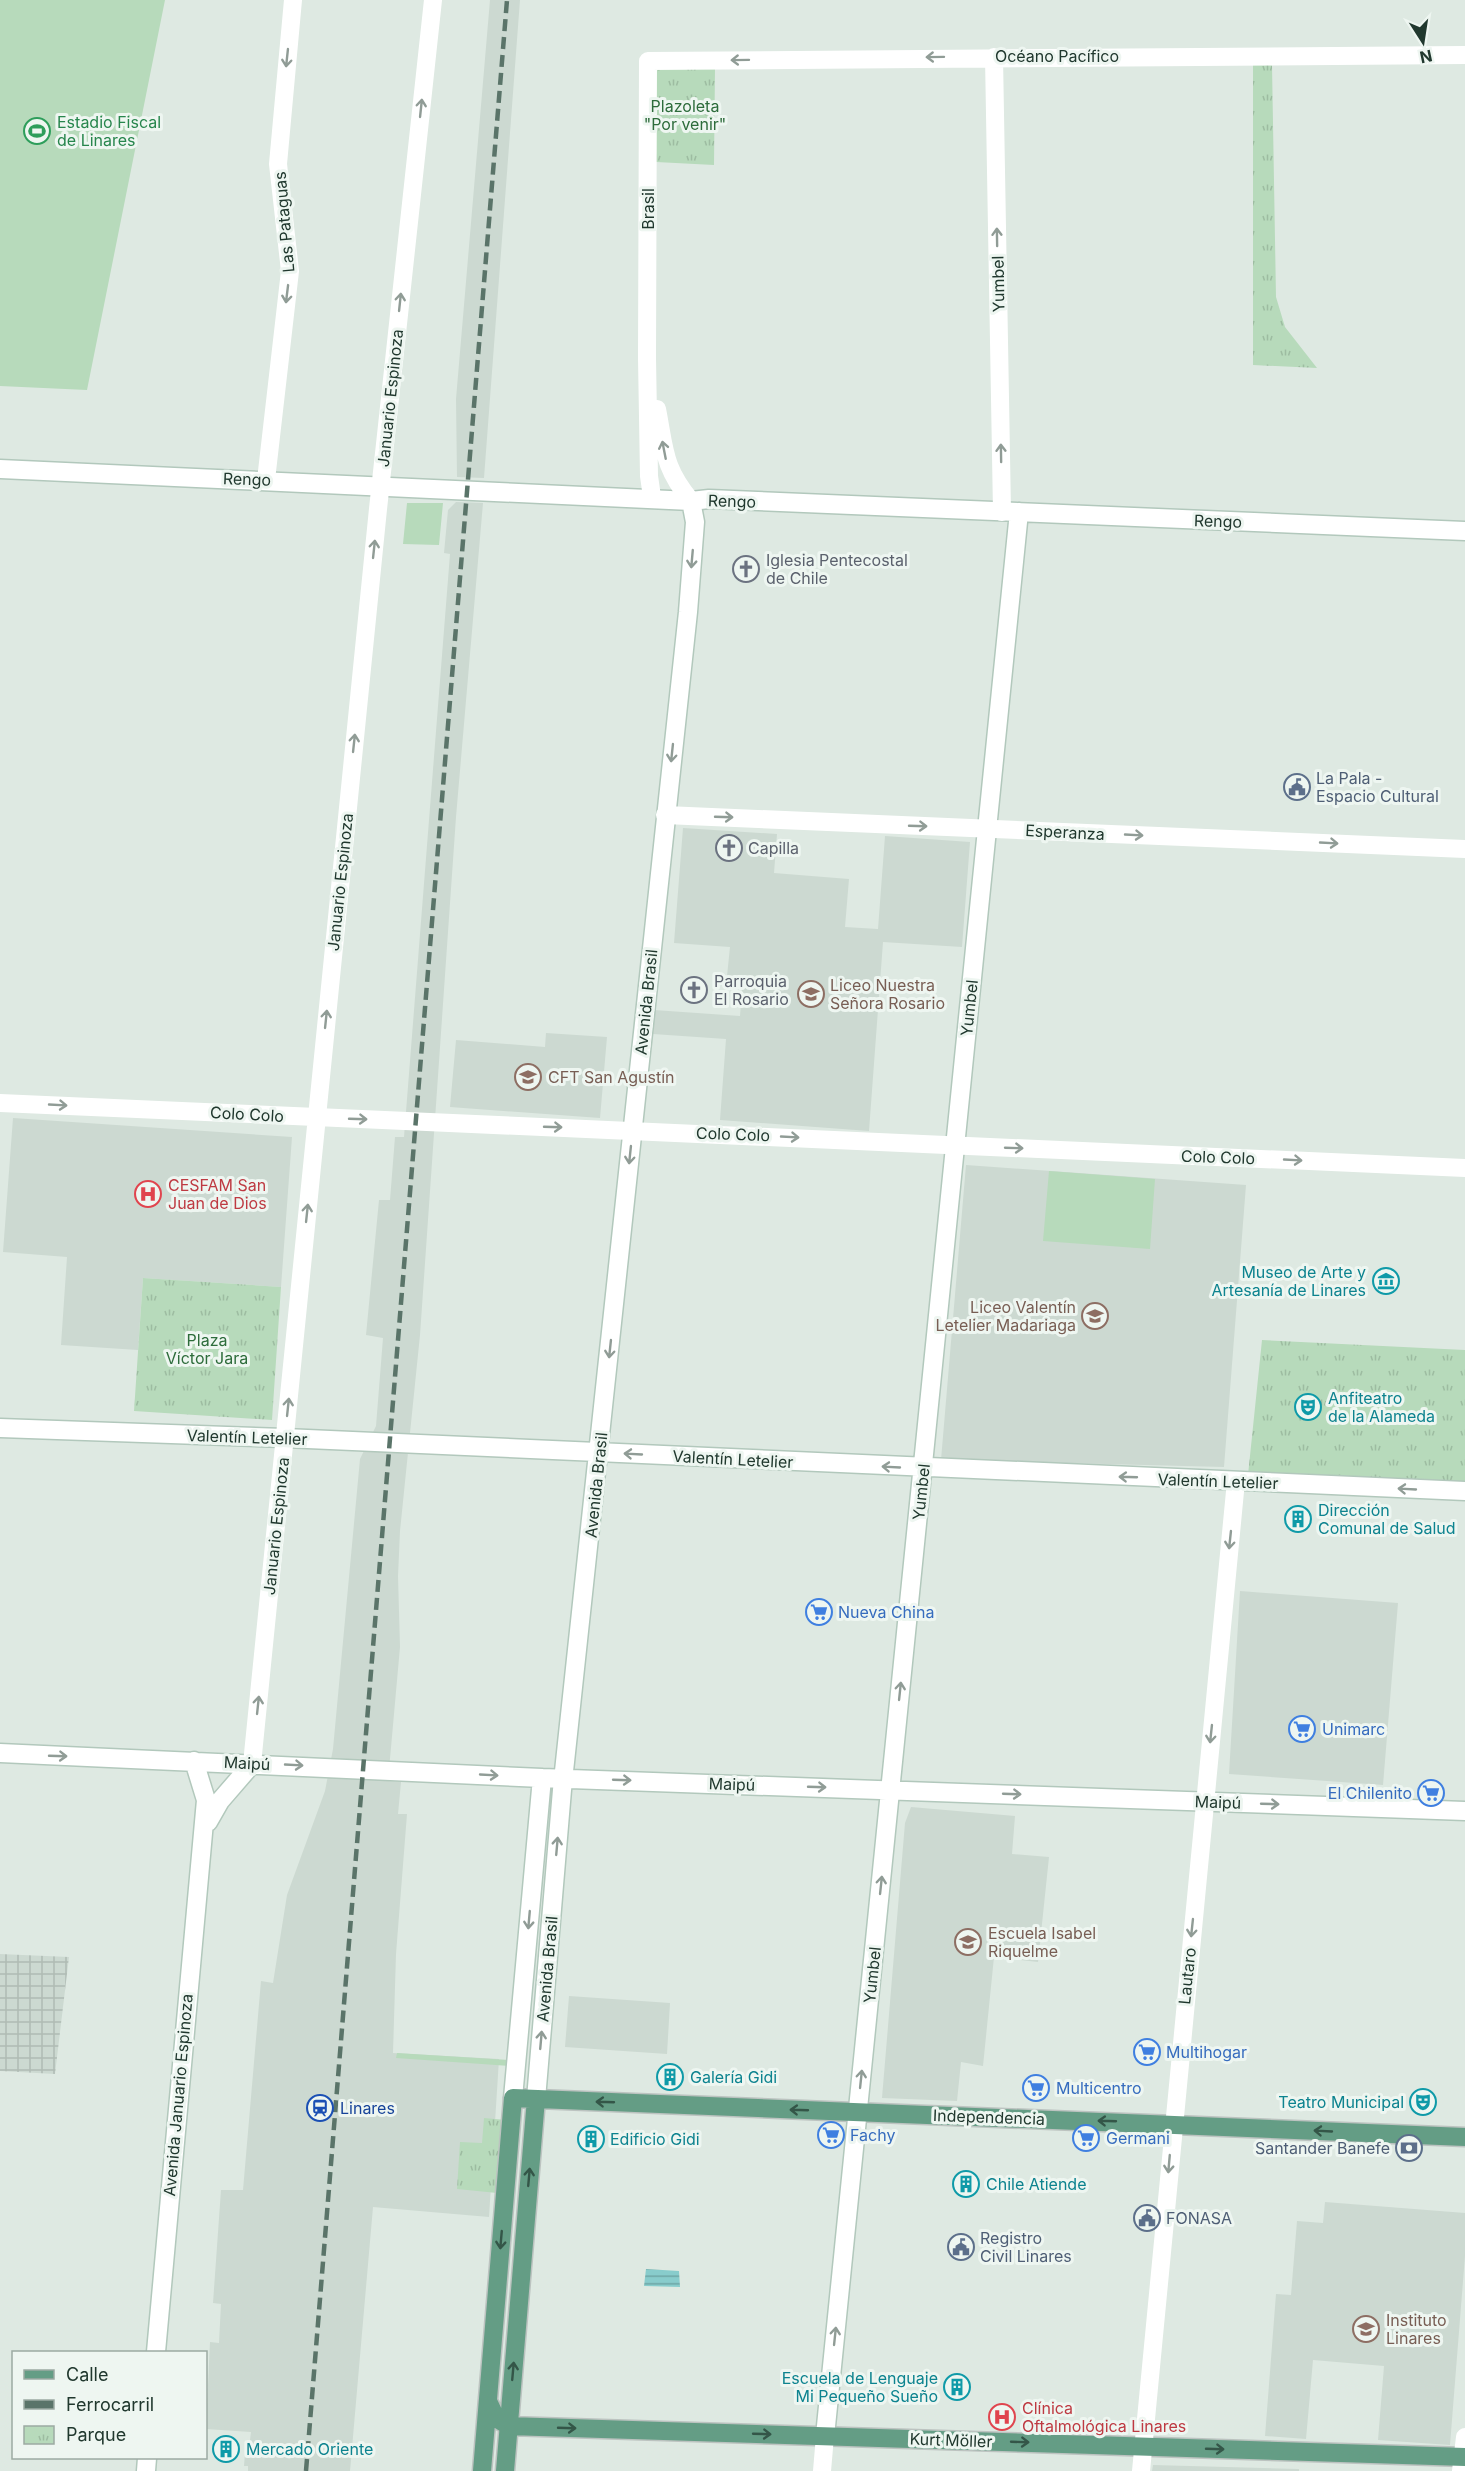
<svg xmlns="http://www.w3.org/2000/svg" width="1465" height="2471" font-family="Inter,sans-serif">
  <defs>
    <pattern id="industrial-grid" width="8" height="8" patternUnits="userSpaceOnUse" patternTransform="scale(1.5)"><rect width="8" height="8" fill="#ccd9d1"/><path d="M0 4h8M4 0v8" fill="none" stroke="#afbbb4"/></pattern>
    <pattern id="park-tufts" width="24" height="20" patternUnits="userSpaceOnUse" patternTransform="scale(1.5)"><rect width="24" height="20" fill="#b7dabb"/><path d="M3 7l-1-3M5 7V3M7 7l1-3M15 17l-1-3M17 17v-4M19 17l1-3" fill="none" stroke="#9dbca1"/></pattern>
    <pattern id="water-rules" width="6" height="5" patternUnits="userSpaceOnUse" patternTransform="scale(1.5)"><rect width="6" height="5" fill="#8cc"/><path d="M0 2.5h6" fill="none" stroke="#6fa7a6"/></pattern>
  </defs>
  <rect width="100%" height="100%" fill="#dee9e2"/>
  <!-- built -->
  <path fill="#ccd9d1" d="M490 0H520L484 478 457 477 456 399Z
    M456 502 483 503 456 817 420 1335 400 1531 398 1576 400 1647 388 1781 401 1782 398 1814H407L396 1954 393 2053 499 2059 489 2217 373 2207 350 2471H248V2466H244L246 2440H250L251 2432 206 2429 210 2342 219 2343 221 2304 213 2303 221 2190H243L261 1981 273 1983 287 1895 325 1791 333 1749 360 1459 376 1426 383 1338 366 1335 379 1200H390L395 1137H404L450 554 444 553 448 510Z
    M683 828 777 834 774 873 849 879 845 927 878 929 885 836 970 842 962 947 883 942 869 1131 720 1120 726 1039 653 1034 654 1010 740 1016 743 977 727 976 730 947 674 943Z
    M546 1033 607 1037 600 1118 450 1107 456 1040 545 1047Z
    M13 1118 292 1137 281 1287 143 1278 138 1350 61 1345 67 1257 3 1252Z
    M966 1165 1246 1185 1224 1467 941 1460Z
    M1240 1591 1398 1603 1383 1785 1229 1774Z
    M911 1807 1015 1816 1012 1854 1049 1857 1038 1962 994 1957 983 2066 961 2062 957 2101 882 2098 905 1823Z
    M569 1996 670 2003 667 2054 565 2047Z
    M1325 2202 1465 2213V2256L1450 2445 1378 2440 1384 2366 1313 2360 1306 2439 1265 2436 1276 2294 1291 2295 1297 2221 1323 2223Z
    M1153 2465 1299 2469V2471H1152Z"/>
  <!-- industrial -->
  <path fill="url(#industrial-grid)" d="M0 1954 69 1957 55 2074 0 2071Z"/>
  <!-- green -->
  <path fill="#b7dabb" d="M0 0H165L87 390 0 386Z
    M407 503H443L439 545 403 544Z
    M1049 1171 1155 1179 1150 1249 1043 1241Z
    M397 2053 509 2060 510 2066 396 2058Z"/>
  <!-- park -->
  <path fill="url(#park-tufts)" d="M1253 65H1272L1276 297 1285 327 1317 368 1253 365Z
    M655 67 715 68 714 165 656 162Z
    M143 1278 281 1287 272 1420 134 1411Z
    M1262 1340 1465 1350V1484L1248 1475Z
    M484 2118 506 2120 497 2193 457 2189 460 2142 482 2143Z"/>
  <!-- water -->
  <path fill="url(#water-rules)" d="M646 2269 679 2271 680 2287 644 2286Z"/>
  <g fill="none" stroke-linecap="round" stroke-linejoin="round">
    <defs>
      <path id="secondary" d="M0 469 691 501 709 499 1465 531
        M0 1428 285 1438 1465 1491
        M0 1753 542 1778 1465 1811
        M208 1822 220 1801 252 1764
        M513 2098 542 1778
        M536 2099 562 1790 688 612 695 522 691 501
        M156 2352 206 1800 194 1761
        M825 2436 1019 512
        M146 2471 147 2458"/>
      <path id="primary" d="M488 2401 496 2418 509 2426 1465 2457
        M482 2471 513 2098 1465 2137
        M505 2471 536 2099"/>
    </defs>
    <!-- secondary casing -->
    <use href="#secondary" stroke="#b2c8bc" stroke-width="21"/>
    <!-- primary casing -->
    <use href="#primary" stroke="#bcc3c0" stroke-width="21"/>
    <!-- tertiary -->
    <path stroke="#fff" stroke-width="18" d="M994 57 1002 512
      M657 409C665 450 663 467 691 501
      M266 480 290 271 278 164 293 0
      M652 497 649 476 647 358 648 61 1465 55
      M665 815 1465 849
      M0 1103 1465 1168
      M252 1764 378 509 433 0
      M822 2471 825 2436
      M1141 2471 1236 1481
      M1461 2471 1465 2437"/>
    <!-- secondary -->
    <use href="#secondary" stroke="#fff" stroke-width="18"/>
    <!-- primary -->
    <use href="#primary" stroke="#649d85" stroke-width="18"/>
    <!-- rail -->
    <path stroke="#5a7469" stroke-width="4.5" stroke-dasharray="12 6" stroke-linecap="butt" d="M306 2471 507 0"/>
  </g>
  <!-- one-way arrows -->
  <defs><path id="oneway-shaft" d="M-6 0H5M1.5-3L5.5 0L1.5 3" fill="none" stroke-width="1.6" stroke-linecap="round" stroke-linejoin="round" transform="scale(1.5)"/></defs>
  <g stroke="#909c96">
    <use href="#oneway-shaft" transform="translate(935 57) rotate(179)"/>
    <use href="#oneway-shaft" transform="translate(287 58) rotate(96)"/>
    <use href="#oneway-shaft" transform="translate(740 60) rotate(179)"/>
    <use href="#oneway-shaft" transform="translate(421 108) rotate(-84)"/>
    <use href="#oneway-shaft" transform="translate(997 237) rotate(-91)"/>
    <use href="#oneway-shaft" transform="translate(287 294) rotate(97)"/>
    <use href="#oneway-shaft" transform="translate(400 302) rotate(-84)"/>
    <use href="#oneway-shaft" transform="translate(664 450) rotate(-101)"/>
    <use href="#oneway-shaft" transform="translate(1001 453) rotate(-91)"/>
    <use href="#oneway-shaft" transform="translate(374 549) rotate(-84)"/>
    <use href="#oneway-shaft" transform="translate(692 559) rotate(95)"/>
    <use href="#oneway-shaft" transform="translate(354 743) rotate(-84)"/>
    <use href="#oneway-shaft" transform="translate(672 753) rotate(96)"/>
    <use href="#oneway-shaft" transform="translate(724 817) rotate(2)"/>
    <use href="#oneway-shaft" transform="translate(918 826) rotate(2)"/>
    <use href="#oneway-shaft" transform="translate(1134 835) rotate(3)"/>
    <use href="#oneway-shaft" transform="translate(1329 843) rotate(3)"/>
    <use href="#oneway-shaft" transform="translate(326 1019) rotate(-84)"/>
    <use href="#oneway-shaft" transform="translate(58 1105) rotate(3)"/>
    <use href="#oneway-shaft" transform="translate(358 1119) rotate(2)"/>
    <use href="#oneway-shaft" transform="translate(553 1127) rotate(2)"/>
    <use href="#oneway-shaft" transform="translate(790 1137) rotate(3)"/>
    <use href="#oneway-shaft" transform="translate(1014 1148) rotate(2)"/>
    <use href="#oneway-shaft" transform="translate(630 1155) rotate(96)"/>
    <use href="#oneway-shaft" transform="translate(1293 1160) rotate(3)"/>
    <use href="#oneway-shaft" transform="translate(307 1213) rotate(-84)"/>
    <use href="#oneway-shaft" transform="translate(610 1349) rotate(96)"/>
    <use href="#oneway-shaft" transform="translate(288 1407) rotate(-84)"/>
    <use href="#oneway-shaft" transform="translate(633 1454) rotate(-177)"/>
    <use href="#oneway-shaft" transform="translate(891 1467) rotate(-177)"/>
    <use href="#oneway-shaft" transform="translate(1128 1477) rotate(-178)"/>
    <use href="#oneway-shaft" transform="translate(1407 1489) rotate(-177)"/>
    <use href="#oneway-shaft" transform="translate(1230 1540) rotate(96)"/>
    <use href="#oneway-shaft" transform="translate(900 1691) rotate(-84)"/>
    <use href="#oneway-shaft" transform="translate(258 1705) rotate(-84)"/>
    <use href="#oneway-shaft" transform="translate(1211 1734) rotate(96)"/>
    <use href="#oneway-shaft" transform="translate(58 1756) rotate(2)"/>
    <use href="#oneway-shaft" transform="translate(294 1765) rotate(3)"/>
    <use href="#oneway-shaft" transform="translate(489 1775) rotate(3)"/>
    <use href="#oneway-shaft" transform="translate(622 1780) rotate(2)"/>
    <use href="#oneway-shaft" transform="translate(817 1787) rotate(2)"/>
    <use href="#oneway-shaft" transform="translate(1012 1794) rotate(2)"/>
    <use href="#oneway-shaft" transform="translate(1270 1804) rotate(2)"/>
    <use href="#oneway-shaft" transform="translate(557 1846) rotate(-85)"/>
    <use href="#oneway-shaft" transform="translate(881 1885) rotate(-84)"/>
    <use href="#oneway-shaft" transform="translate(529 1920) rotate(95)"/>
    <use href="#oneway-shaft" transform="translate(1192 1928) rotate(96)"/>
    <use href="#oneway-shaft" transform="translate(541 2040) rotate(-85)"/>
    <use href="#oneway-shaft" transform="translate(861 2079) rotate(-84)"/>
    <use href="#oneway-shaft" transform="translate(1169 2164) rotate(95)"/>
    <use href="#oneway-shaft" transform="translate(835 2336) rotate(-84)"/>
  </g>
  <g stroke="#345648">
    <use href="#oneway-shaft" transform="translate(605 2102) rotate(-178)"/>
    <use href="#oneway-shaft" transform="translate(799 2110) rotate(-178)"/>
    <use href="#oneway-shaft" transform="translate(1107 2121) rotate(-178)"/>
    <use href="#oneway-shaft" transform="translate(1323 2131) rotate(-177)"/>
    <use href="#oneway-shaft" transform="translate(529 2177) rotate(-85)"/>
    <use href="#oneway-shaft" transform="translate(501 2240) rotate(95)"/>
    <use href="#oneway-shaft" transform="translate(513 2371) rotate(-85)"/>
    <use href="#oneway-shaft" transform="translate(567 2428) rotate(2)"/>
    <use href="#oneway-shaft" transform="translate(762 2434) rotate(2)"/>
    <use href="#oneway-shaft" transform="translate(1020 2442) rotate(2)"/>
    <use href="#oneway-shaft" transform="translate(1215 2449) rotate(2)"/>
  </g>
  <!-- icons -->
  <defs>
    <symbol id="stadium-ring" viewBox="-11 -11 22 22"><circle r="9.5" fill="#eef6f1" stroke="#2e9e5b" stroke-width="1.5"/><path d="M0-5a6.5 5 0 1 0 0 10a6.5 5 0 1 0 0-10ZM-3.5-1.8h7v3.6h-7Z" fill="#2e9e5b"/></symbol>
    <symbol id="church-ring" viewBox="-11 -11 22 22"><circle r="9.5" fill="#eef6f1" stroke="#6b7280" stroke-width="1.5"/><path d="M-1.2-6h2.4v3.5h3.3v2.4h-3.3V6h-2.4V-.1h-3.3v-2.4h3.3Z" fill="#6b7280"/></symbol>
    <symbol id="civic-ring" viewBox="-11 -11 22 22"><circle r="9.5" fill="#eef6f1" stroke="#5c6f8a" stroke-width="1.5"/><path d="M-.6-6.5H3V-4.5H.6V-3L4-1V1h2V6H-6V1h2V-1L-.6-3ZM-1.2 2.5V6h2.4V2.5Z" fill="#5c6f8a"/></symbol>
    <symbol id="school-ring" viewBox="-11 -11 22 22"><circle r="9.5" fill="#eef6f1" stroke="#8d6e63" stroke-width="1.5"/><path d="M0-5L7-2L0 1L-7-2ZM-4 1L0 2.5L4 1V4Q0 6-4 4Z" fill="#8d6e63"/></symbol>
    <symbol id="university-ring" viewBox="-11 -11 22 22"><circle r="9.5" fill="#eef6f1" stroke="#8d6e63" stroke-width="1.5"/><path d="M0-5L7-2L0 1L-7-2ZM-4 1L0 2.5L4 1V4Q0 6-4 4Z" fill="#8d6e63"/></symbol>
    <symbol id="hospital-ring" viewBox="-11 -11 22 22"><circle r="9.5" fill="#eef6f1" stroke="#e0444e" stroke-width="1.5"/><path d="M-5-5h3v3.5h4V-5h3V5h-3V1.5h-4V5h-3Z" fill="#e0444e"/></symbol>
    <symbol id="museum-ring" viewBox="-11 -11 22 22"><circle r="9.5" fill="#eef6f1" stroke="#0f9aa8" stroke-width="1.5"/><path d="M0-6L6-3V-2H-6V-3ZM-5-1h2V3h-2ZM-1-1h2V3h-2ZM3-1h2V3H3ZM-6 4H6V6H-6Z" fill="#0f9aa8"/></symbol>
    <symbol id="theatre-ring" viewBox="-11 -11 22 22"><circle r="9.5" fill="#eef6f1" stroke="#0f9aa8" stroke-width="1.5"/><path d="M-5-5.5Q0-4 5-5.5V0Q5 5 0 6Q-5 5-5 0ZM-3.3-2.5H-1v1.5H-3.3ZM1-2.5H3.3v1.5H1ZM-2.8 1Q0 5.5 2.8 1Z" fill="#0f9aa8"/></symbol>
    <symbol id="building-ring" viewBox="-11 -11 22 22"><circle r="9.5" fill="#eef6f1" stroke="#0f9aa8" stroke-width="1.5"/><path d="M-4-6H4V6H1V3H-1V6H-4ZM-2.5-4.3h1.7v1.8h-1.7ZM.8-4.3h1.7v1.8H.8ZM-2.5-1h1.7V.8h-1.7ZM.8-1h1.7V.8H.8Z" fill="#0f9aa8"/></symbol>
    <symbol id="supermarket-ring" viewBox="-11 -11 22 22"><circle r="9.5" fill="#eef6f1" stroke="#3f7fe0" stroke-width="1.5"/><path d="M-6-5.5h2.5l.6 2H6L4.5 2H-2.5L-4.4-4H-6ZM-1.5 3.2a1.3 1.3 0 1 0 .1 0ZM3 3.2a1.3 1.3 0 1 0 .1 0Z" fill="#3f7fe0"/></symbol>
    <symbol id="station-ring" viewBox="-11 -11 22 22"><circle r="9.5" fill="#eef6f1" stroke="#1a4fb4" stroke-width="1.5"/><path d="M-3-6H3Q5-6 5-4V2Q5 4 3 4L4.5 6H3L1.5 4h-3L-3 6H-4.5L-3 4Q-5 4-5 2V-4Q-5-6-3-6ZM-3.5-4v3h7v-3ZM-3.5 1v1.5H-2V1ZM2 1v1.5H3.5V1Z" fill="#1a4fb4"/></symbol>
    <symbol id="bank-ring" viewBox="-11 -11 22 22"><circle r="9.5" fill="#eef6f1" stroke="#5c6f8a" stroke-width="1.5"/><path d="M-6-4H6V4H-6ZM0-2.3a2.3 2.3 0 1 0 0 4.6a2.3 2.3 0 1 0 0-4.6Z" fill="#5c6f8a"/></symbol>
  </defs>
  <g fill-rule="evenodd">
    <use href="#stadium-ring" x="22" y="116" width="30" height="30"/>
    <use href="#church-ring" x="731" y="554" width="30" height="30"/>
    <use href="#civic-ring" x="1282" y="772" width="30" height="30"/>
    <use href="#church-ring" x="714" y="833" width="30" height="30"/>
    <use href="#church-ring" x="679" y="975" width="30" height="30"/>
    <use href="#school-ring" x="796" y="979" width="30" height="30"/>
    <use href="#university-ring" x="513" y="1062" width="30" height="30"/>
    <use href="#hospital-ring" x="133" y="1179" width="30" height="30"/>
    <use href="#museum-ring" x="1371" y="1266" width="30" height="30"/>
    <use href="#school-ring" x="1080" y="1301" width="30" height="30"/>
    <use href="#theatre-ring" x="1293" y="1392" width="30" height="30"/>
    <use href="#building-ring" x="1283" y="1504" width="30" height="30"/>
    <use href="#supermarket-ring" x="804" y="1597" width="30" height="30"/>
    <use href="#supermarket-ring" x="1287" y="1714" width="30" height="30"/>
    <use href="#supermarket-ring" x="1416" y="1778" width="30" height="30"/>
    <use href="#school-ring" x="953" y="1927" width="30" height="30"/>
    <use href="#supermarket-ring" x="1132" y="2037" width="30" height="30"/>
    <use href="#building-ring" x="655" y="2062" width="30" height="30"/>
    <use href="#supermarket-ring" x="1021" y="2073" width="30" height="30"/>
    <use href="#theatre-ring" x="1408" y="2087" width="30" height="30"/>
    <use href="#station-ring" x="305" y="2093" width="30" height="30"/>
    <use href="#supermarket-ring" x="816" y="2120" width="30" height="30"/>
    <use href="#supermarket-ring" x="1071" y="2123" width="30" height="30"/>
    <use href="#building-ring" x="576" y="2124" width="30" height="30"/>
    <use href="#bank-ring" x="1394" y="2133" width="30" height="30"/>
    <use href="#building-ring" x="951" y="2169" width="30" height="30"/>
    <use href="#civic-ring" x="1132" y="2203" width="30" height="30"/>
    <use href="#civic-ring" x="946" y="2232" width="30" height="30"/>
    <use href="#school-ring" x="1351" y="2314" width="30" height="30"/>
    <use href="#building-ring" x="942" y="2372" width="30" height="30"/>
    <use href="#hospital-ring" x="987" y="2402" width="30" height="30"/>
    <use href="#building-ring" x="211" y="2434" width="30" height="30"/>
  </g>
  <g text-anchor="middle" stroke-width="6" stroke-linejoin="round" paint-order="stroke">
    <!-- street labels -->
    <g font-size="16" fill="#20382e" stroke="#eef6f1">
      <text x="1057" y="62">Océano Pacífico</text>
      <text transform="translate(648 209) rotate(-90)" y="6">Brasil</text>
      <text transform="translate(284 222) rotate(-95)" y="6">Las Pataguas</text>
      <text transform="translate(998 284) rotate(-91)" y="6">Yumbel</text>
      <text transform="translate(390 398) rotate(-84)" y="6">Januario Espinoza</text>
      <text transform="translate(247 479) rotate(2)" y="6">Rengo</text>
      <text transform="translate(732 501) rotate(2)" y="6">Rengo</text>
      <text transform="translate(1218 521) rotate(2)" y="6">Rengo</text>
      <text transform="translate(1065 832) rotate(3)" y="6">Esperanza</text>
      <text transform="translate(340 882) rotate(-84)" y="6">Januario Espinoza</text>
      <text transform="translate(646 1002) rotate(-84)" y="6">Avenida Brasil</text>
      <text transform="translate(969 1008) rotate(-84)" y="6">Yumbel</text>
      <text transform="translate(247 1114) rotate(3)" y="6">Colo Colo</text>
      <text transform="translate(733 1134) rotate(2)" y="6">Colo Colo</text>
      <text transform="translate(1218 1157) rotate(2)" y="6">Colo Colo</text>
      <text transform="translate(247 1437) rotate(2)" y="6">Valentín Letelier</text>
      <text transform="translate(733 1459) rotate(3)" y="6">Valentín Letelier</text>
      <text transform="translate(1218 1481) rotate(2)" y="6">Valentín Letelier</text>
      <text transform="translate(596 1485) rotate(-84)" y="6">Avenida Brasil</text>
      <text transform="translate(921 1492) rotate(-84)" y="6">Yumbel</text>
      <text transform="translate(276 1526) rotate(-84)" y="6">Januario Espinoza</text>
      <text transform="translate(247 1763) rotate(3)" y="6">Maipú</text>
      <text transform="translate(732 1784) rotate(2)" y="6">Maipú</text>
      <text transform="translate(1218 1802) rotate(2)" y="6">Maipú</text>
      <text transform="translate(547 1969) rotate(-85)" y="6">Avenida Brasil</text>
      <text transform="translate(872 1975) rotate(-84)" y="6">Yumbel</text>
      <text transform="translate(1187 1976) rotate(-84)" y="6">Lautaro</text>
      <text transform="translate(178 2095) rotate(-85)" y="6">Avenida Januario Espinoza</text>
      <text transform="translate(989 2117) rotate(2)" y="6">Independencia</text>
      <text transform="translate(951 2440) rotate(2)" y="6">Kurt Möller</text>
    </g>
    <!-- park labels -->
    <g font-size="16" fill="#2d6c3b" stroke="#eef6f1">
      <text x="685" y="112">Plazoleta<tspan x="685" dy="18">"Por venir"</tspan></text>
      <text x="207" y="1346">Plaza<tspan x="207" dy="18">Víctor Jara</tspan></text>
    </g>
    <!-- leisure labels -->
    <g font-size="16" fill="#27864d" stroke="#eef6f1" text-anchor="start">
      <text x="57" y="128">Estadio Fiscal<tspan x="57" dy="18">de Linares</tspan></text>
    </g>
    <!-- worship labels -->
    <g font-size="16" fill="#5b616d" stroke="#eef6f1" text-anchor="start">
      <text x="766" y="566">Iglesia Pentecostal<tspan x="766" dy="18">de Chile</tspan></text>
      <text x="748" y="854">Capilla</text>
      <text x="714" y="987">Parroquia<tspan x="714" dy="18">El Rosario</tspan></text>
    </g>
    <!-- service labels -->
    <g font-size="16" fill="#4e5e75" stroke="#eef6f1" text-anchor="start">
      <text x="1316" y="784">La Pala -<tspan x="1316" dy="18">Espacio Cultural</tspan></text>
      <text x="1390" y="2154" text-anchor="end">Santander Banefe</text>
      <text x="1166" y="2224">FONASA</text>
      <text x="980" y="2244">Registro<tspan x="980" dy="18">Civil Linares</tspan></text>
    </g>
    <!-- education labels -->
    <g font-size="16" fill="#785e54" stroke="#eef6f1" text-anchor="start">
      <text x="830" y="991">Liceo Nuestra<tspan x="830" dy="18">Señora Rosario</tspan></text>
      <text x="548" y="1083">CFT San Agustín</text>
      <text x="1076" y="1313" text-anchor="end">Liceo Valentín<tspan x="1076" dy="18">Letelier Madariaga</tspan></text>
      <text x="988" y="1939">Escuela Isabel<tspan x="988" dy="18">Riquelme</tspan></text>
      <text x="1386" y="2326">Instituto<tspan x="1386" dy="18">Linares</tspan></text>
    </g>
    <!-- health labels -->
    <g font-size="16" fill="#be3a42" stroke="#eef6f1" text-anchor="start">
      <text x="168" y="1191">CESFAM San<tspan x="168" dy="18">Juan de Dios</tspan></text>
      <text x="1022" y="2414">Clínica<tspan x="1022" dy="18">Oftalmológica Linares</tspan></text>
    </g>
    <!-- culture labels -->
    <g font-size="16" fill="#0d838f" stroke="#eef6f1" text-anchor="start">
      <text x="1366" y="1278" text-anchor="end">Museo de Arte y<tspan x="1366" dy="18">Artesanía de Linares</tspan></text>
      <text x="1328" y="1404">Anfiteatro<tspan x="1328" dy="18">de la Alameda</tspan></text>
      <text x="1318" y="1516">Dirección<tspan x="1318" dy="18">Comunal de Salud</tspan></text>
      <text x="690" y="2083">Galería Gidi</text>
      <text x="1404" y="2108" text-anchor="end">Teatro Municipal</text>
      <text x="610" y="2145">Edificio Gidi</text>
      <text x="986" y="2190">Chile Atiende</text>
      <text x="938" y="2384" text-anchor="end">Escuela de Lenguaje<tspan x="938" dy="18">Mi Pequeño Sueño</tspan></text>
      <text x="246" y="2455">Mercado Oriente</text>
    </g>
    <!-- shop labels -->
    <g font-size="16" fill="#366cbe" stroke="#eef6f1" text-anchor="start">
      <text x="838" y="1618">Nueva China</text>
      <text x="1322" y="1735">Unimarc</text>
      <text x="1412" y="1799" text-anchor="end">El Chilenito</text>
      <text x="1166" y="2058">Multihogar</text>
      <text x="1056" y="2094">Multicentro</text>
      <text x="850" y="2141">Fachy</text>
      <text x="1106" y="2144">Germani</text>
    </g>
    <!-- transit labels -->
    <g font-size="16" fill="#164399" stroke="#eef6f1" text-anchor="start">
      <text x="340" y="2114">Linares</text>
    </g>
  </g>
  <!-- legend -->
  <rect x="12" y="2351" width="195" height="108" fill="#eef6f1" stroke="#9caaa3" stroke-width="1.5"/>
  <rect x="24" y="2370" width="30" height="9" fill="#649d85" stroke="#9caaa3" stroke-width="1.5"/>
  <text x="66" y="2381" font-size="18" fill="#20382e">Calle</text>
  <rect x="24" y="2400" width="30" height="9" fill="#5a7469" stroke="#9caaa3" stroke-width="1.5"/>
  <text x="66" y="2411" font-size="18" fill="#20382e">Ferrocarril</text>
  <rect x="24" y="2426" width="30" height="18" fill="url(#park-tufts)" stroke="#9caaa3" stroke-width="1.5"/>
  <text x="66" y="2441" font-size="18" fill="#20382e">Parque</text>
  <!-- north arrow -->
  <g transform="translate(1423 42) rotate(168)" stroke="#eef6f1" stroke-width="4.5" paint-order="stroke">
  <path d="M0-4.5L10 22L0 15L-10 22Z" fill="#20382e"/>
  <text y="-9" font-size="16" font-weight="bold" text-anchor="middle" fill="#20382e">N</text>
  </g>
</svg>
